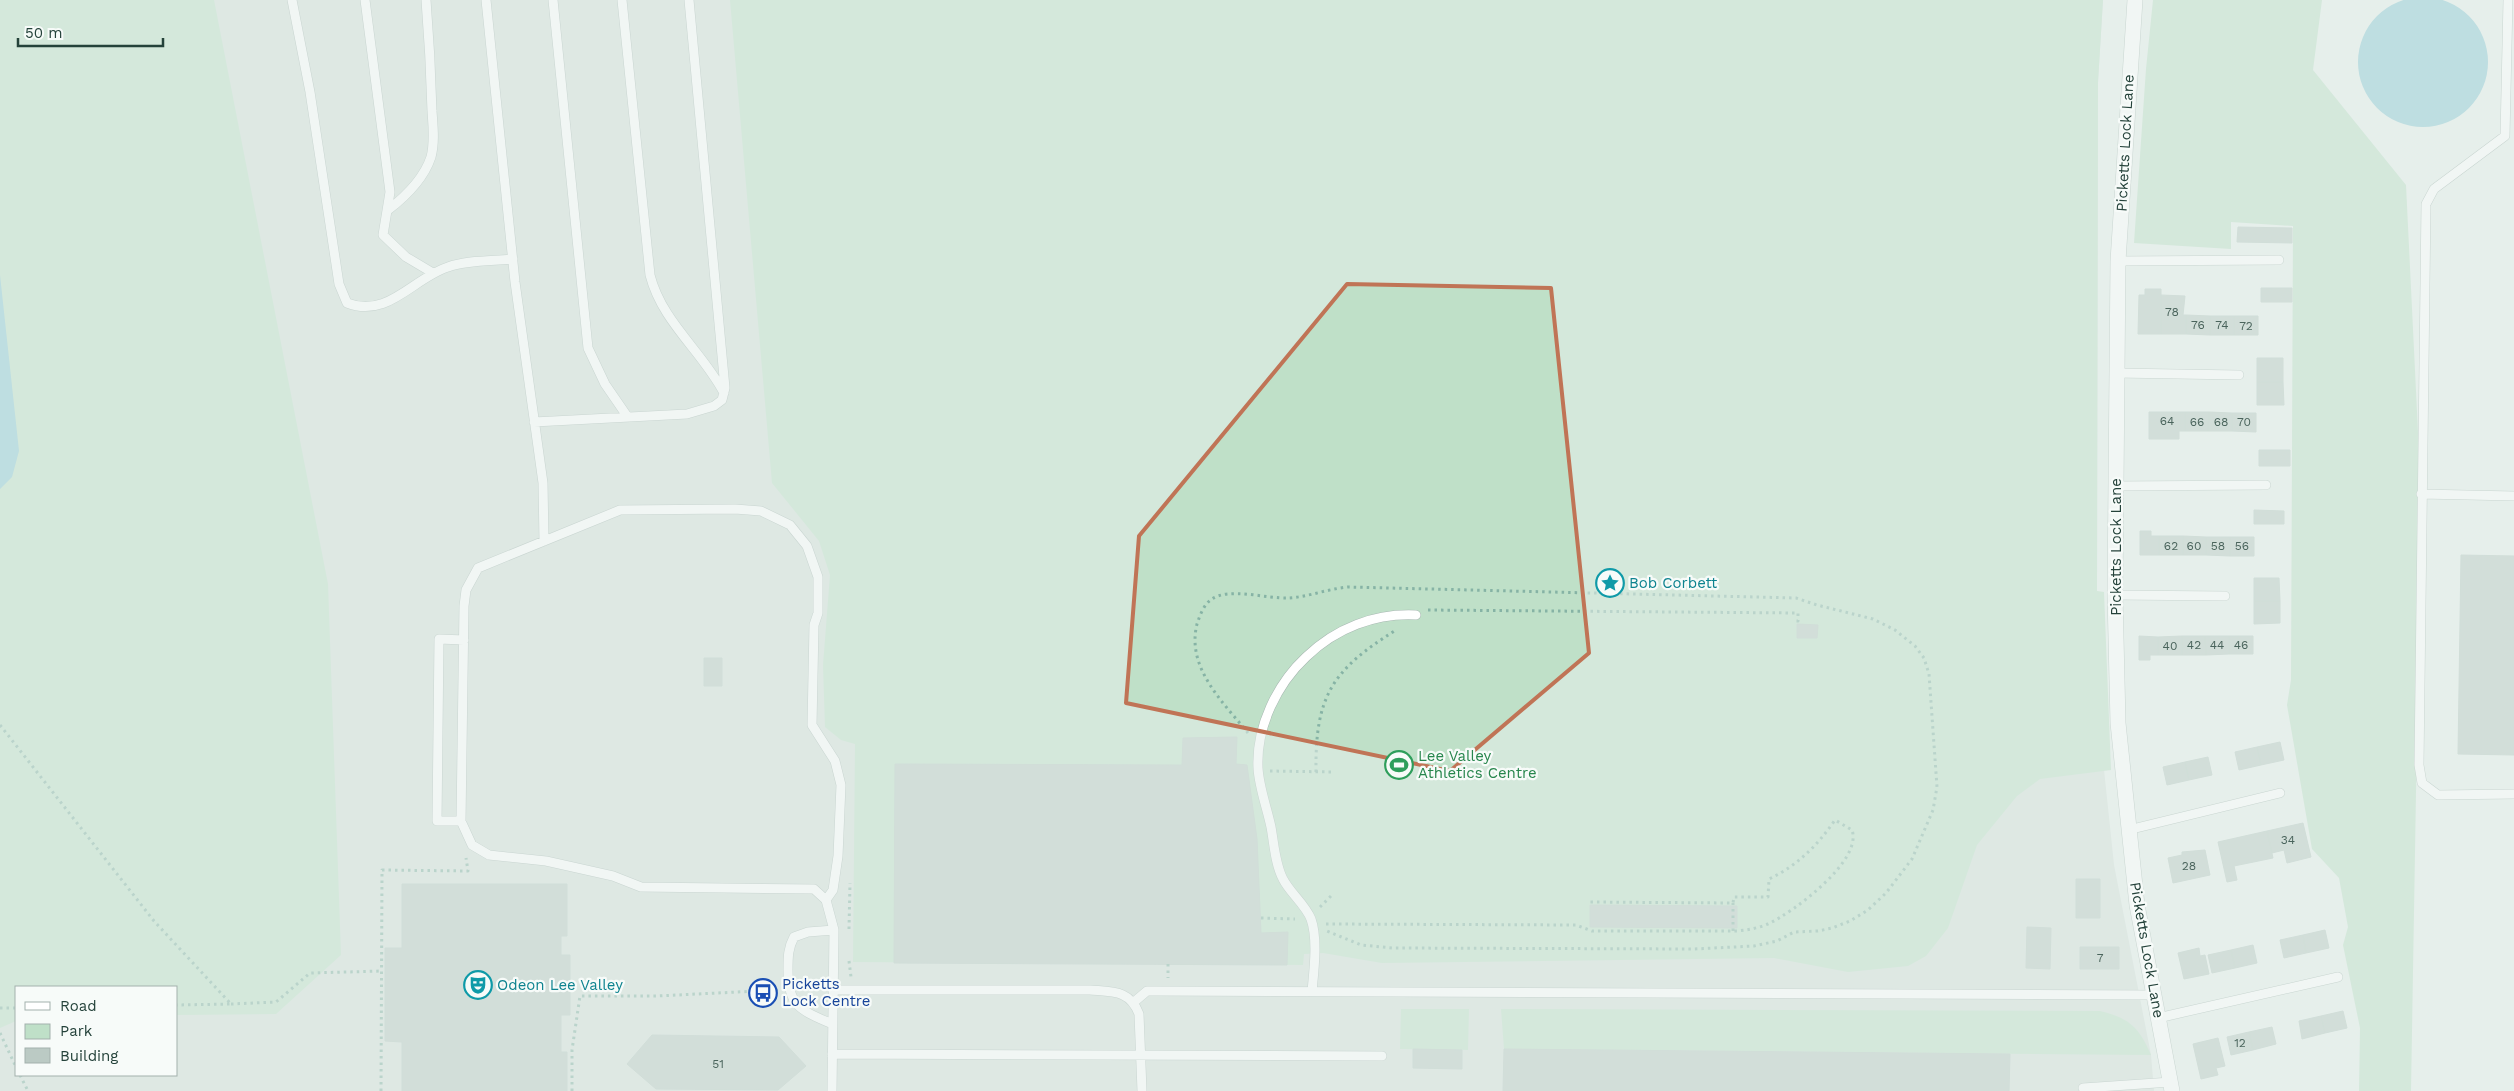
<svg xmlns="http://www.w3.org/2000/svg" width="2514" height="1091" font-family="'Work Sans',sans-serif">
  <rect width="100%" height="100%" fill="#e6efeb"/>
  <!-- built -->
  <path fill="#d4dfda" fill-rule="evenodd" d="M0 0H2103L2098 82 2097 591 2104 770 2114 865 2151 1055 2154 1091H0ZM16 987H176V1075H16Z"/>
  <!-- green -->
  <path fill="#bfe0c8" d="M0 0H214L328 584 341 955 276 1014 176 1015V987H16V1021L0 1028Z
    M730 0H2103L2098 82 2097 591 2104 592 2111 770 2040 779 2017 796 1977 845 1948 928 1926 956 1908 966 1848 972 1774 958 1382 963 1323 953 1304 954 1303 965 853 962 855 744 841 740 825 727 823 665 830 575 819 541 772 483Z
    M2153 0H2322L2313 70 2406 185 2421 494 2411 1091H2359L2360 1028 2343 945 2348 927 2339 878 2312 849 2287 705 2291 680 2293 226 2231 222V249L2134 243 2146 69Z
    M1401 1009H1469L1468 1050 1400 1049Z
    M1501 1009 2100 1011C2129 1018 2139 1027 2151 1055L1504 1049Z"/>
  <!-- water -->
  <path fill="#8ec9d4" d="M2358 62a65 65 0 1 1 130 0a65 65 0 1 1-130 0Z
    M0 275 19 451 12 477 0 489Z"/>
  <!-- building -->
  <path fill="#bbcac4" stroke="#b8c9c2" d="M2238 227 2292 228V243L2237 242Z
    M2261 288H2292V302H2261Z
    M2145 289H2161V334H2138L2139 295H2145Z
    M2161 295 2185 296 2183 315H2186V334H2161Z
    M2186 315 2210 316V335L2186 334Z
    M2210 316H2234V335H2210Z
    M2234 316H2258V335H2234Z
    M2257 358H2283V382H2257Z
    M2257 382H2283L2284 405H2257Z
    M2149 412H2185V431H2179V439H2149Z
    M2185 412H2209L2208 431H2185Z
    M2209 412 2232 413V431H2208Z
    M2232 413H2256V432L2232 431Z
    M2259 450H2290V466H2259Z
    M2254 510 2284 511V524H2254Z
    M2140 531H2151V536H2159V555H2140Z
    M2159 536H2183V555H2159Z
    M2183 536 2206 537V555H2183Z
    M2206 537H2230V556L2206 555Z
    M2230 537H2254V556H2230Z
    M2461 555 2514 556V755L2458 754Z
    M2254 578H2279L2280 601H2254Z
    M2254 601H2280V623L2254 624Z
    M1797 624 1818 625 1817 638H1797Z
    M2139 636 2158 637V655H2150V660H2139Z
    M2182 636H2205L2206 655H2182Z
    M2182 636V655H2158V637Z
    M2205 636H2229V654L2206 655Z
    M2229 636H2253V654H2229Z
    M704 658H722V686H704Z
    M1237 737 1236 764 1247 765 1257 839 1261 933 1288 932 1287 965 894 963 895 764 1182 765 1183 738Z
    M2280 742 2284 760 2261 765 2257 747Z
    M2257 747 2261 765 2239 770 2235 752Z
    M2208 757 2212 775 2189 780 2185 762Z
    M2185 762 2189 780 2167 785 2163 767Z
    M2303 823 2311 857 2287 863 2284 850 2272 853 2267 831Z
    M2267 831 2273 858 2234 866 2237 880 2227 882 2218 842Z
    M2205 850 2210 875 2173 883 2168 858 2182 855V852Z
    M2076 879H2100V918H2076Z
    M402 884H567V936H561V955H570V1015H561V1052H567V1091H402V1042L385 1041V948H402Z
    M1590 905 1737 906V928L1590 927Z
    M2027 927 2051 928 2050 969 2026 968Z
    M2325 930 2329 948 2306 953 2303 935Z
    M2303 935 2306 953 2284 958 2280 940Z
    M2253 945 2257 963 2235 968 2231 950Z
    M2080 947H2119V969H2080Z
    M2199 948 2200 956 2205 955 2209 974 2184 979 2178 953Z
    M2231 950 2235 968 2212 973 2208 955Z
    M2343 1011 2347 1028 2325 1033 2321 1016Z
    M2321 1016 2325 1033 2302 1039 2299 1021Z
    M2272 1027 2276 1044 2253 1050 2249 1032Z
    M2249 1032 2253 1050 2231 1055 2227 1037Z
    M652 1035 779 1037 806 1066 778 1090 656 1089 627 1064Z
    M2218 1038 2225 1066 2216 1068 2218 1075 2201 1079 2193 1044Z
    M1413 1049 1462 1050V1069L1413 1068Z
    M1504 1049 2010 1054 2009 1091H1503Z"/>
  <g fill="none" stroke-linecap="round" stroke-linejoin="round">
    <defs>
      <path id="lane" d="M292 0 310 92 339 284 347 303C388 319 413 278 448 267 467 260 492 261 513 259
        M365 0 390 192 383 235 406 257 433 273
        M486 0 515 282 543 483 544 541
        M553 0 588 348 605 384 627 416
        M622 0 650 275C662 322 702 351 724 393
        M2508 0 2505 136 2434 189 2426 204 2419 765 2422 783 2438 795 2514 794
        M388 210C405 197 424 178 431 157 435 142 433 126 432 111 431 74 429 37 426 0
        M2118 261 2279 260
        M2116 373 2239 375
        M534 422 687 414 714 406 722 400 725 388 689 0
        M2116 486 2266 485
        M2421 494 2514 496
        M2115 595 2225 596
        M461 821H437L439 639 464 640
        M2128 830 2280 793
        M826 900 833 890 838 856 841 785 835 761 812 725 814 625 818 613V577L807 546 790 525 761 511 735 509 620 510 478 568 466 590 464 606 461 821 472 845 489 855 546 861 613 876 641 887 814 889 826 900 834 930 832 1091
        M834 990H1090C1113 992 1130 990 1139 1014L1142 1091
        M1312 991C1314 970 1318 939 1311 919 1305 904 1290 893 1283 879 1275 864 1274 843 1271 827 1267 808 1259 787 1258 768 1256 727 1277 684 1306 657 1336 628 1375 613 1416 615
        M1134 1002 1147 991H1156L2154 995
        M2158 1018 2338 977
        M832 1024C801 1010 788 1007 788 970 788 957 788 948 794 937L808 932 834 930
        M832 1054 1382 1056
        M2083 1088 2171 1082"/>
      <path id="street" d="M2135 0 2118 261 2115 595 2118 723 2137 905 2172 1091"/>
    </defs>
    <!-- lane casing -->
    <use href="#lane" stroke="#a8b8b2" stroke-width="10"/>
    <!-- street casing -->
    <use href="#street" stroke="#a8b8b2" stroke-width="16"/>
    <!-- path -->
    <path stroke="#86b3a5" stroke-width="3" stroke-dasharray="2.5 4" stroke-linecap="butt" d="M1428 610 1798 613V621H1795
      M0 725 154 921 231 1004 176 1005
      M1248 733C1223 702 1186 668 1197 624 1200 615 1204 604 1212 599 1229 587 1268 599 1288 598 1308 597 1327 589 1348 587L1796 598 1817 605 1873 619 1895 630 1915 646 1924 658 1929 674 1937 787 1933 810 1912 859 1886 893 1868 910 1850 921 1832 928 1818 931 1794 932 1777 941 1754 946 1694 949 1393 948 1361 945 1327 931
      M1270 771 1335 772
      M1316 772C1315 696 1332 670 1396 630
      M1320 907 1332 895
      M1261 918 1295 919
      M1326 924 1576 925 1592 931H1737C1748 930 1758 928 1768 924 1792 913 1863 861 1852 830L1835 820C1817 846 1798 865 1769 879L1768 897H1734L1733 903 1588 902
      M849 929 850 883
      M1733 931V903
      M849 961 851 977
      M1168 964V978
      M231 1004 276 1002 310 973 382 971
      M0 1008H16
      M0 1033 16 1067
      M20 1075 28 1091
      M381 1091 382 870 468 871 466 858
      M572 1091V1050L580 996H657L778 990"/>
    <!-- lane -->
    <use href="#lane" stroke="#fff" stroke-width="9"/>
    <!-- street -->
    <use href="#street" stroke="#fff" stroke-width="15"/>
  </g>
  <!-- marked area -->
  <path d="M0 0H2514V1091H0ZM1347 284 1551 288 1589 653 1450 771 1126 703 1139 536Z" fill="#e6efeb" fill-opacity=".55" fill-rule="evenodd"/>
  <path fill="none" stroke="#c07456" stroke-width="4" stroke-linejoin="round" d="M1347 284 1551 288 1589 653 1450 771 1126 703 1139 536Z"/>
  <!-- icons -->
  <defs>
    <symbol id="sight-ring" viewBox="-11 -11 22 22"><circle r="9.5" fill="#f7fbf9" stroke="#0f9aa8" stroke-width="1.5"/><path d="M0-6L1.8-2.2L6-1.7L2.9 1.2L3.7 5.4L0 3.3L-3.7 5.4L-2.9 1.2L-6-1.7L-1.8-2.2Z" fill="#0f9aa8"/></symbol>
    <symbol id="stadium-ring" viewBox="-11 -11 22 22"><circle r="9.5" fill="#f7fbf9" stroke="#2e9e5b" stroke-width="1.5"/><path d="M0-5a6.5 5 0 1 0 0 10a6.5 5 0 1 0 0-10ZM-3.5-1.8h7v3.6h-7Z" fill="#2e9e5b"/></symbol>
    <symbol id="theatre-ring" viewBox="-11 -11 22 22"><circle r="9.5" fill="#f7fbf9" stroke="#0f9aa8" stroke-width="1.5"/><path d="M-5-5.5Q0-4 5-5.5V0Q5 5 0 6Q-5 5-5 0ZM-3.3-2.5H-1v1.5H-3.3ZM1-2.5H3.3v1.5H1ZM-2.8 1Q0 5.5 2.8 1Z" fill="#0f9aa8"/></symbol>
    <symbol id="bus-ring" viewBox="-11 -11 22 22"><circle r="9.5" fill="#f7fbf9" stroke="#1a4fb4" stroke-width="1.5"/><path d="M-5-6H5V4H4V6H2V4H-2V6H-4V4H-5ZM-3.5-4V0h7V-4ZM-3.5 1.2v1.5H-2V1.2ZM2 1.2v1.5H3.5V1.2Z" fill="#1a4fb4"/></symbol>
  </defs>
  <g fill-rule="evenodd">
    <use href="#sight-ring" x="1594" y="567" width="32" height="32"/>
    <use href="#stadium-ring" x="1383" y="749" width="32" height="32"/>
    <use href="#theatre-ring" x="462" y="969" width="32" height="32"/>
    <use href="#bus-ring" x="747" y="977" width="32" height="32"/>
  </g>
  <g text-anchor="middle" stroke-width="4.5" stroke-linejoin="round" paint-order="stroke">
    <!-- number labels -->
    <g font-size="12" fill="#4a645c">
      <text x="2172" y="316">78</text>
      <text x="2198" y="329">76</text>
      <text x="2222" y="329">74</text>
      <text x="2246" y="330">72</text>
      <text x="2167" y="425">64</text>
      <text x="2197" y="426">66</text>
      <text x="2221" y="426">68</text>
      <text x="2244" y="426">70</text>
      <text x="2171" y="550">62</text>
      <text x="2194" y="550">60</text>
      <text x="2218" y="550">58</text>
      <text x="2242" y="550">56</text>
      <text x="2194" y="649">42</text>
      <text x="2217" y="649">44</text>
      <text x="2241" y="649">46</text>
      <text x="2170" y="650">40</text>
      <text x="2288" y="844">34</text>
      <text x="2189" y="870">28</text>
      <text x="2100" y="962">7</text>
      <text x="2240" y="1047">12</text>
      <text x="718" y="1068">51</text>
    </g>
    <!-- street labels -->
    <g font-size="15" fill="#24423a" stroke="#f7fbf9">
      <text transform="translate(2125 143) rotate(-87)" y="5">Picketts Lock Lane</text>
      <text transform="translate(2116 547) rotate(-90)" y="5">Picketts Lock Lane</text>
      <text transform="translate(2147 950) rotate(80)" y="5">Picketts Lock Lane</text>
    </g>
    <!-- culture labels -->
    <g font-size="15" fill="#0d838f" stroke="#f7fbf9" text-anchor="start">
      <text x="1629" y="588">Bob Corbett</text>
      <text x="497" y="990">Odeon Lee Valley</text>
    </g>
    <!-- leisure labels -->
    <g font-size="15" fill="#27864d" stroke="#f7fbf9" text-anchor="start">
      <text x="1418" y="761">Lee Valley<tspan x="1418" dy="17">Athletics Centre</tspan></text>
    </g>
    <!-- transit labels -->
    <g font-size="15" fill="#164399" stroke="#f7fbf9" text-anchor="start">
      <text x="782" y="989">Picketts<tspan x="782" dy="17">Lock Centre</tspan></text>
    </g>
  </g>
  <!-- legend -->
  <rect x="15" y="986" width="162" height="90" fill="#f7fbf9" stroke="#a3b1ad"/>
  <rect x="25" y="1002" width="25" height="8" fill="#ffffff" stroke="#a3b1ad"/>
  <text x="60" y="1011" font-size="15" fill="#24423a">Road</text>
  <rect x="25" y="1024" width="25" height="15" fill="#bfe0c8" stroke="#a3b1ad"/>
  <text x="60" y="1036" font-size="15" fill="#24423a">Park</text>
  <rect x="25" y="1048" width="25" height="15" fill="#bbcac4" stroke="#a3b1ad"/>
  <text x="60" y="1061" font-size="15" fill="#24423a">Building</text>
  <!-- scale -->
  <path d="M18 38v8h145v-8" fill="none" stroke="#24423a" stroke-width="2.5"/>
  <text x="25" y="38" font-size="15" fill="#24423a" stroke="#f7fbf9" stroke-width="4" paint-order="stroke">50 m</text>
</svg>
